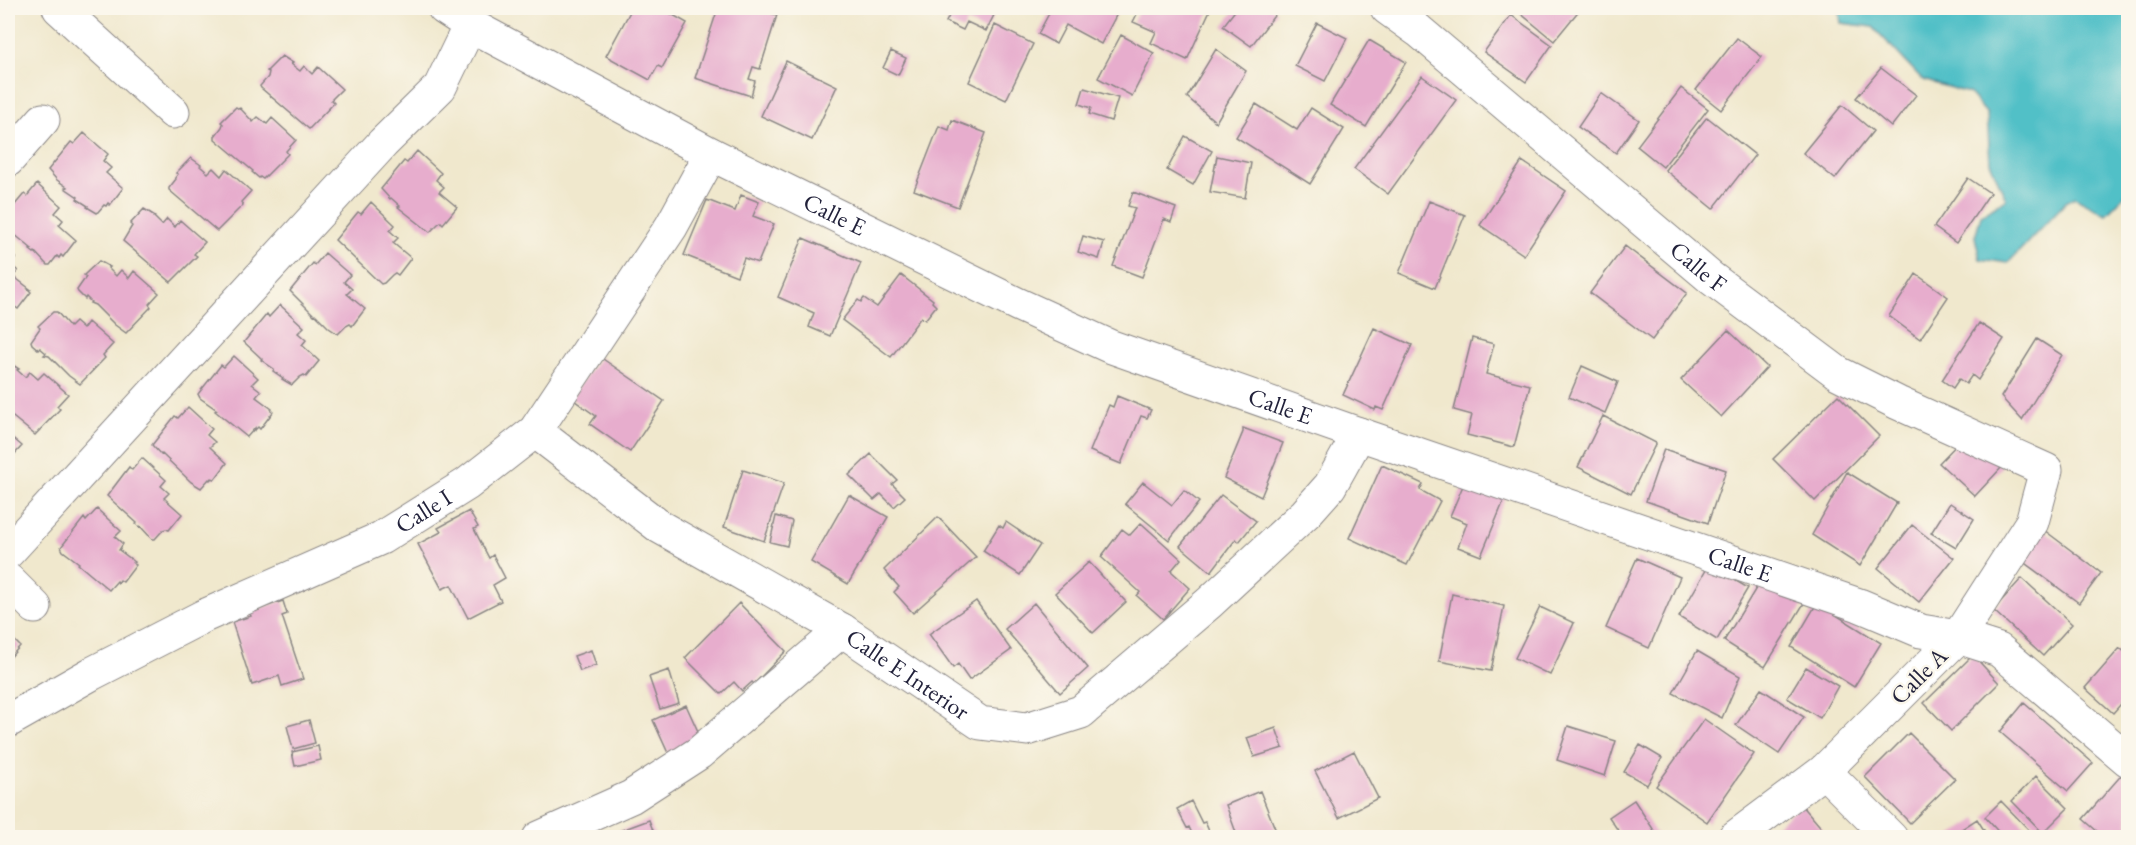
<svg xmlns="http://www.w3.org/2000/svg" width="2136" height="845" font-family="'EB Garamond',serif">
  <rect width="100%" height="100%" fill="#fbf7ec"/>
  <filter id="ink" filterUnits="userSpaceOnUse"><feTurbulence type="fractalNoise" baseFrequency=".0167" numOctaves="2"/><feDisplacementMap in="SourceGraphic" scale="12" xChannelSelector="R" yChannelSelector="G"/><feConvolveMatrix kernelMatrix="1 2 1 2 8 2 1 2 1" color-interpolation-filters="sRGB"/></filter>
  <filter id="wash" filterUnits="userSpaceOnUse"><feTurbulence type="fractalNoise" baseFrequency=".008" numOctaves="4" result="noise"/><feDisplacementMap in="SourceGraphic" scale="24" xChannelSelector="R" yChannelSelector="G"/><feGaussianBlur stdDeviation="1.35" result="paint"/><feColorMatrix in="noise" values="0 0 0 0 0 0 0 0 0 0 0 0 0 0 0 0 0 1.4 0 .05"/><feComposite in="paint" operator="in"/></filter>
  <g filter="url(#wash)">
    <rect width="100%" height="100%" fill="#f0e8cd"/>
    <!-- water -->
    <path fill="#51c0c7" stroke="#3a7181" stroke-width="1.5" d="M1839 8H2128V192L2106 214 2075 197 2066 202 2008 263 1980 259 1975 237 1981 215 2006 199 1990 162 1987 114 1969 93 1923 80 1873 27 1841 23Z"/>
    <g id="blocks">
      <!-- building -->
      <path fill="#e7adcd" d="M632 8H668L666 11 687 23 662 68 658 66 650 80 606 56Z
        M718 8H753L777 15 760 69 753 67 749 79 755 81 751 96 695 78Z
        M953 8H979L994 15 986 31 967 22 963 30 946 22Z
        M1052 8H1120L1101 44 1066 25 1056 44 1038 34Z
        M1140 8H1211L1187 60 1151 43 1156 32 1133 22Z
        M1237 8H1271L1277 12 1251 46 1223 26Z
        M1514 8H1581L1554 41Z
        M1511 15 1552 45 1526 82 1484 52Z
        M1317 23 1347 38 1325 81 1295 66Z
        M995 25 1033 44 1006 100 969 82Z
        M1121 35 1154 53 1132 96 1098 78Z
        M1737 38 1762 57 1721 110 1696 90Z
        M1369 40 1406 62 1366 127 1330 105Z
        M1216 49 1246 71 1216 122 1187 97Z
        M891 51 906 58 898 75 883 68Z
        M282 56 293 63 291 64 300 71 304 66 312 74 318 67 342 89 331 100 334 103 309 129 261 88 260 86 268 77 269 72 267 71Z
        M786 61 837 86 812 140 761 116Z
        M1881 68 1916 95 1891 127 1856 98Z
        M1422 76 1456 100 1388 194 1354 169Z
        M1084 88 1118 98 1111 121 1089 114 1091 108 1079 104Z
        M1681 88 1708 109 1663 167 1637 146Z
        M1601 93 1639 120 1616 153 1578 127Z
        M1256 104 1297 130 1311 108 1344 129 1310 184 1236 137Z
        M1842 105 1873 131 1835 179 1803 153Z
        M236 107 239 109 240 108 253 122 258 117 267 124 272 118 296 140 286 151 288 154 263 179 260 177 259 178 252 172 253 171 215 139V136L222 127 223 124 221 122Z
        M1707 117 1755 155 1713 209 1665 170Z
        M952 120 986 133 958 207 914 190 939 126 949 130Z
        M84 133 108 154 103 161 111 168 106 173 123 188 110 205 108 203 106 206 104 205 97 213 87 207 88 206 77 199 78 197 65 188 67 187 57 180 48 170 71 142 74 144Z
        M1185 136 1212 151 1193 185 1167 170Z
        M417 151 441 173 436 180 444 187 439 192 457 207 443 224 441 222 438 224 430 232 398 207 400 206 391 198 390 199 381 189 404 161 407 163Z
        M1217 156 1251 163 1245 198 1210 192Z
        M191 158 201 165 200 166 208 173 213 168 221 176 226 169 251 191 241 202 243 205 217 231 169 190V188L176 179 175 178 178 174 176 173Z
        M1522 161 1566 191 1524 255 1480 225Z
        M1968 178 1990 193 1956 243 1934 227Z
        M37 184 61 206 55 213 63 220 59 225 76 240 63 257 61 255 59 258 57 256 50 265H47L35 252 34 253 30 250 32 249 8 229V213L24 194 27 196Z
        M1133 192 1176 208 1171 222 1164 219 1142 277 1113 266 1135 208 1128 206Z
        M741 195 759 202 753 216 774 224 758 263 744 258 737 276 684 255 707 200 735 211Z
        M1429 201 1465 215 1435 288 1399 273Z
        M371 202 395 225 390 231 398 238 393 243 411 258 398 275 395 273 392 275 384 283 381 284 335 240 358 212 361 214Z
        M144 209 155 216 154 217 162 225 167 219 175 227 180 220 205 242 194 254 197 256 171 282 123 241 132 226 130 224Z
        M1083 236 1104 242 1099 259 1078 252Z
        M803 238 861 263 830 336 809 327 814 313 778 297Z
        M1625 246 1687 293 1652 340 1590 293Z
        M8 250 16 258 10 264 18 271 13 276 30 289H28L31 292 18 309 15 307 8 313Z
        M325 253 350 275 344 282 352 289 347 294 365 309 352 326 350 324 346 326 338 334 329 328 315 314 314 315 290 291 313 263 315 265Z
        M99 261 110 267 108 268 116 276 121 270 129 278 134 271 159 293 149 304 151 307 126 333 115 325 95 305 90 303 91 302 86 297 85 299 78 292 77 290 86 277 84 275Z
        M1916 274 1948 297 1920 339 1889 316Z
        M901 275 933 300 932 302 936 306 925 320 921 317 891 357 842 320 858 300 861 302 864 298 877 307Z
        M280 305 304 327 298 333 306 340 302 345 319 361 306 377 304 375 300 377 292 385 282 379 283 378 273 371 274 369 261 360 262 359 244 342 267 314 269 317Z
        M53 312H57L70 327 75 322 83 329 88 322 113 344 103 355 105 358 80 384 69 376 49 356 44 355 46 353 40 348 39 350 32 344 31 341 40 328 38 326Z
        M1979 323 2004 339 1978 380 1972 375 1966 384 1959 379 1953 388 1942 380Z
        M1374 328 1412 345 1383 410 1376 407 1375 410 1343 395Z
        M1728 330 1767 367 1721 417 1681 380Z
        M1472 338 1494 344 1486 374 1530 385 1514 447 1467 435 1472 415 1454 410Z
        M2037 339 2062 355 2022 420 2001 397Z
        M234 356 258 378 252 384 261 391 256 397 272 409 271 410 273 412 260 429 258 427 255 430V428L247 437 215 411 217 410 200 398 198 394 221 365 224 367Z
        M600 357 664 401 630 452 590 424 596 416 571 398Z
        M8 362 19 369 17 370 25 377 30 372 38 379 44 373 68 394 57 406 60 409 35 435 8 413Z
        M1582 366 1618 382 1605 413 1569 397Z
        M1838 395 1879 436 1815 501 1773 459Z
        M1117 396 1151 410 1147 418 1141 416 1121 464 1090 451 1109 405 1113 407Z
        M188 407 212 429 207 435 215 442 210 447 227 463 215 479 212 478 210 480 209 479 201 488 191 482 162 454 161 455 152 445 175 416 178 418Z
        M1603 416 1656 443 1631 494 1578 467Z
        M1243 428 1283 443 1261 497 1224 478 1243 432Z
        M8 434 22 446 11 458 14 461 8 467Z
        M1966 435 2002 467 1975 496 1939 463Z
        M1664 449 1726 470 1708 523 1646 501Z
        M871 454 897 480 892 484 905 497 894 507 881 494 874 500 849 475Z
        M142 458 166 480 161 486 169 493 164 498 182 514 169 530 166 529 163 530 155 539H152L140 526 139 527 136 524 137 523 107 496 129 467 132 470Z
        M1382 465 1423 484 1420 490 1440 501 1407 565 1349 538Z
        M743 470 784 483 764 541 724 527Z
        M1847 472 1897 503 1860 566 1812 535Z
        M1465 481 1505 498 1481 556 1458 547 1467 523 1450 516Z
        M1143 482 1172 505 1184 490 1199 502 1169 540 1125 504Z
        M849 495 888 517 848 584 811 562Z
        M1221 495 1256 521 1239 542 1236 539 1211 572 1180 546Z
        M1950 503 1974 519 1956 548 1931 533Z
        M97 509 121 531 115 537 123 544 119 550 135 562 133 563 136 565 123 582 120 580 118 583 117 581 109 590 78 564 79 563 63 551 61 547 84 518 86 521Z
        M469 511 478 527 474 529 489 558 493 555 505 578 493 585 501 601 468 618 451 585 442 589 418 544 441 532 438 528Z
        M776 516 792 521 787 546 770 542Z
        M938 517 976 557 913 613 894 592 899 587 884 570Z
        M1006 522 1040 545 1020 575 983 551 999 525 1003 528Z
        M1141 523 1181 559 1171 571 1190 588 1163 619 1137 596 1140 592 1101 557 1122 529 1130 535Z
        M1912 525 1954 558 1919 602 1878 568Z
        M2044 530 2101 573 2079 603 2022 561Z
        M1637 558 1680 577 1649 648 1606 628Z
        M1089 562 1126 602 1093 633 1055 593Z
        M1709 565 1748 588 1717 640 1679 617Z
        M1764 575 1806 600 1765 667 1724 641Z
        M2022 578 2072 624 2043 656 1993 610Z
        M1452 594 1504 606 1491 671 1439 661Z
        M283 601 287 614 282 616 303 679 282 686 279 676 252 685 232 622 251 616 249 612Z
        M976 601 1011 650 969 680 958 664 953 668 929 634Z
        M739 603 786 651 754 684 752 682 742 691 734 682 721 694 685 658Z
        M1034 603 1088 668 1060 693 1005 629Z
        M1817 603 1881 643 1854 687 1791 647Z
        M1540 607 1574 623 1550 675 1515 658Z
        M8 630 11 633 9 635 20 646 8 660Z
        M2120 648 2128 655V696L2113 713 2085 688Z
        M591 650 596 665 580 671 574 656Z
        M1697 651 1740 676 1722 718 1673 693Z
        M1973 655 1999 683 1951 731 1924 703Z
        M1806 667 1838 686 1820 718 1787 698Z
        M669 670 679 703 660 709 649 677Z
        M1761 689 1804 717 1779 754 1736 725Z
        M2024 703 2093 763 2068 791 2000 732Z
        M686 705 701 738 668 753 653 720Z
        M1704 719 1754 754 1707 822 1656 786Z
        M309 720 315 743 293 749 287 726Z
        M1568 726 1616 741 1605 776 1557 760Z
        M1276 728 1283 748 1254 757 1247 738Z
        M1909 733 1955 779 1910 823 1865 777Z
        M1640 745 1662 758 1647 785 1624 772Z
        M318 746 321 760 295 766 292 752Z
        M1354 751 1378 798 1339 818 1315 771Z
        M2125 771 2128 774V838H2105L2083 819Z
        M2036 776 2068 808 2043 833 2012 801Z
        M1260 791 1278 836 1274 838H1238L1226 805Z
        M1634 800 1659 838H1623L1609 817Z
        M1191 801 1202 823 1205 822 1212 838H1194L1189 827 1187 828 1177 809Z
        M2001 801 2031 832 2025 838H2004L1985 817Z
        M1801 804 1830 838H1769L1767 834Z
        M1977 819 1989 838H1948Z
        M649 820 656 838H603V837Z"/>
    </g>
  </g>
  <g filter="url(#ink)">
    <use href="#blocks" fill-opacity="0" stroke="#898584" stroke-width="1.5"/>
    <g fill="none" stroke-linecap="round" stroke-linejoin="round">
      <defs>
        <g id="minor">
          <path d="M59 8 173 112"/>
          <path id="s1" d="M444 8 470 25 711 154 1017 304 1109 346 1359 434 1859 605 1921 631 1958 637 1999 650 2128 760"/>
          <path id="s2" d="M1387 8 1419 31 1711 278 1838 373 1898 403 2046 470 2032 522 1958 637 1824 771 1734 838"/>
          <path d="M8 160 43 120"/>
          <path id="s3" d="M535 431 660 527 842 630 980 723 1027 729 1081 712 1209 603 1306 513 1330 486 1359 434"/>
          <path d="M8 552 383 143 440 87 470 25"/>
          <path d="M8 580 35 607"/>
          <path id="s4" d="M8 721 91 674 204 616 381 538 467 484 535 431 671 227 711 154"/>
          <path d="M1824 771 1891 838"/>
          <path d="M539 838 631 797 699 753 842 630"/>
        </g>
      </defs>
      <!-- minor casing -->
      <use href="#minor" stroke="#898584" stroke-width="35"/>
      <!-- minor -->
      <use href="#minor" stroke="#fff" stroke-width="33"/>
    </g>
  </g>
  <g text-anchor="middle" stroke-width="5" stroke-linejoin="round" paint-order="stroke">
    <!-- street labels -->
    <g font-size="24" fill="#22223b" stroke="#fbf7ec">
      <text dy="8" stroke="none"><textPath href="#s1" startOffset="442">Calle E</textPath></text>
      <text dy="8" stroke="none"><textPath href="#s2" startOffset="405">Calle F</textPath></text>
      <text dy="8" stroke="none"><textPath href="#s1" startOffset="928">Calle E</textPath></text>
      <text dy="8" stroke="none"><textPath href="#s4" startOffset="466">Calle I</textPath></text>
      <text dy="8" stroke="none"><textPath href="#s1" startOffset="1414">Calle E</textPath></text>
      <text dy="8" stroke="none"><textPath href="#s3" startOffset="446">Calle E Interior</textPath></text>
      <text transform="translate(1919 676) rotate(-45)" y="8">Calle A</text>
    </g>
  </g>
  <!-- margin -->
  <rect width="2136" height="845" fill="none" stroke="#fbf7ec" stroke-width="30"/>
</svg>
